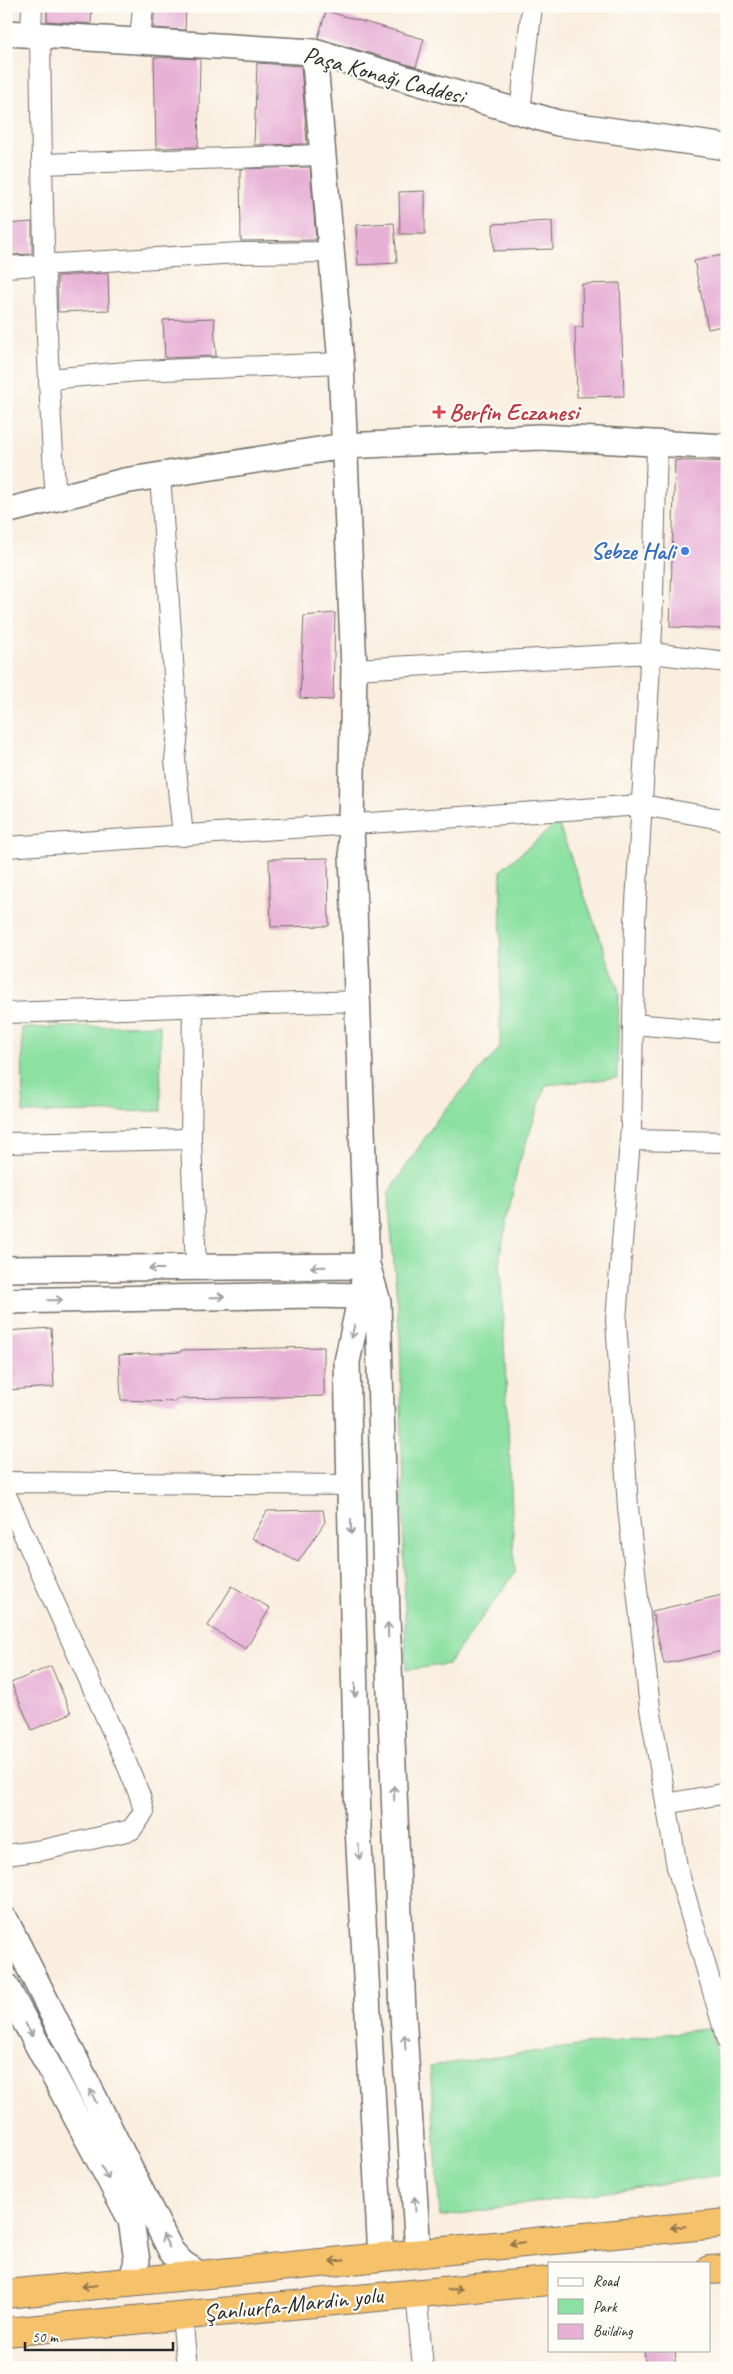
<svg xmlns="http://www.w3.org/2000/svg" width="733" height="2374" font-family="Caveat,sans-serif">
  <rect width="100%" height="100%" fill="#fdfcf7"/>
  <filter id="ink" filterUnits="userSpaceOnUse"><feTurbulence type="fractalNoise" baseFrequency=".02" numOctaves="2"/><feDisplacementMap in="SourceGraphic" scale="10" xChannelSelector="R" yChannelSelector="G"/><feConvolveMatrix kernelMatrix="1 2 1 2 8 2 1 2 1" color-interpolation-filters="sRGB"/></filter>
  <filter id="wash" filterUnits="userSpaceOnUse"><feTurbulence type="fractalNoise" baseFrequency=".0096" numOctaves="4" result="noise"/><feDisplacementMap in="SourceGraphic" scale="20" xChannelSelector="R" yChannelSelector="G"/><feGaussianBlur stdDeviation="1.12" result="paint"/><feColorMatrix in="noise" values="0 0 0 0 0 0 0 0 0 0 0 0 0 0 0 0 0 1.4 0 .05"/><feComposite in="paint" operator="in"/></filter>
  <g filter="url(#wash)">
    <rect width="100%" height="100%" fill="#f9eedf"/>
    <!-- green -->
    <path fill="#8ce0a2" stroke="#5c8666" d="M558 822 619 991 617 1078 546 1085 518 1166 500 1256 515 1573 448 1664 406 1670 400 1337 388 1194 438 1118 500 1048 501 870Z
      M160 1025 161 1111 23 1113 22 1028Z
      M710 2028 727 2097V2174L440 2217 430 2066Z"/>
    <g id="blocks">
      <!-- building -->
      <path fill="#e7b0d5" d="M47 6H92L91 24 47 21Z
        M155 6H186L185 30 153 28Z
        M326 11 424 39 416 67 318 38Z
        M154 57 200 59 198 147 156 148Z
        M257 63 301 66 307 144 254 145Z
        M310 167 316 240 241 241 240 169Z
        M425 191V234H400L399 192Z
        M552 221 553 249 494 251 493 224Z
        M32 222V254L6 255V224Z
        M394 223 397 263 358 265 356 225Z
        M727 254V325L708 329 694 261Z
        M108 273 109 310 58 312 57 276Z
        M620 283 624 396 577 397 575 327H583L582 284Z
        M214 318 216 356 165 358 163 320Z
        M675 460 727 462V629L670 627Z
        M335 613 333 700 300 698 304 616Z
        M328 858 329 926 271 927 269 859Z
        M51 1328 54 1387 6 1390V1331Z
        M324 1347V1396L176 1399V1402L121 1400 119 1355 181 1352V1350Z
        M323 1510 325 1522 298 1562 252 1538 267 1511Z
        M232 1586 270 1608 246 1649 208 1626Z
        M727 1594V1650L664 1664 652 1611Z
        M51 1666 71 1713 32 1730 11 1683Z
        M644 2350H675L677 2368H646Z"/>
    </g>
  </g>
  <g filter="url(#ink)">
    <use href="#blocks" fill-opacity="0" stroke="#736f6a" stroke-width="1"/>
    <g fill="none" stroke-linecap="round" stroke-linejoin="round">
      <defs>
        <path id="minor" d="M31 34 32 6
          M40 35C42 190 45 345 56 500
          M140 41 143 6
          M520 112 532 6
          M42 164 321 155
          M6 267 239 253 333 252
          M49 379 138 371 341 363
          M657 444 652 630 635 920 631 1127 616 1320 628 1507 650 1708 677 1867 727 2040
          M160 475 178 732 175 760 183 836
          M354 669 651 653 727 662
          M6 847 642 805 727 820
          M193 1007 191 1139 196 1269
          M6 1013 359 1001
          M633 1024 727 1032
          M630 1140 727 1142
          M6 1143 191 1139
          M6 1482 350 1485
          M6 1495 123 1755 140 1796 144 1812 131 1830 43 1850 6 1855
          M666 1804 727 1793
          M416 2292 423 2368
          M182 2315 187 2368"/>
        <path id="tertiary" d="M6 33 314 52 558 123 727 147
          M314 52 341 363 354 669 351 826 367 1266 347 1362 358 1827 381 2257
          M6 511 124 481 344 446 540 437 727 447
          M368 1268 378 1302 387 1617 403 2013 418 2253
          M6 1269 367 1266
          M6 1301 313 1295 361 1296 376 1301
          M6 1921 171 2251 182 2263 200 2275
          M6 1986 131 2220 137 2261 131 2282"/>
        <path id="trunk" d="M709 2270 727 2269
          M6 2294 727 2223
          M6 2332 549 2281"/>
      </defs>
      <!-- minor casing -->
      <use href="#minor" stroke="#736f6a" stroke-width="22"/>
      <!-- tertiary casing -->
      <use href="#tertiary" stroke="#736f6a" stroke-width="28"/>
      <!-- trunk casing -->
      <use href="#trunk" stroke="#736f6a" stroke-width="30"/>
      <!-- minor -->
      <use href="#minor" stroke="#fff" stroke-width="20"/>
      <!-- tertiary -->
      <use href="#tertiary" stroke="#fff" stroke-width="25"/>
      <!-- trunk -->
      <use href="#trunk" stroke="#f5c16b" stroke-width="28"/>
    </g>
    <!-- one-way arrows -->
    <defs><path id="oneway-shaft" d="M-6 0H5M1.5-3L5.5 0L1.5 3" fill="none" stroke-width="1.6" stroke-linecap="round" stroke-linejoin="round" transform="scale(1.25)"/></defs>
    <g stroke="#a0a0a0">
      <use href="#oneway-shaft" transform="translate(318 1267) rotate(179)"/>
      <use href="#oneway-shaft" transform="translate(156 1269) rotate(180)"/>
      <use href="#oneway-shaft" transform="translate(217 1297) rotate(-1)"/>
      <use href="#oneway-shaft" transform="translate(55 1300) rotate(-1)"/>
      <use href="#oneway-shaft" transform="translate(353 1331) rotate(102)"/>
      <use href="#oneway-shaft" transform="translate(351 1527) rotate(89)"/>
      <use href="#oneway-shaft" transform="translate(388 1630) rotate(-92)"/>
      <use href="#oneway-shaft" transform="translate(355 1690) rotate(89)"/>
      <use href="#oneway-shaft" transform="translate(394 1793) rotate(-92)"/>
      <use href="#oneway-shaft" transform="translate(359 1852) rotate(87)"/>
      <use href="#oneway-shaft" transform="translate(29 2030) rotate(62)"/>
      <use href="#oneway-shaft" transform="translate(405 2042) rotate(-94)"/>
      <use href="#oneway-shaft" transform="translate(93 2096) rotate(-116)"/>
      <use href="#oneway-shaft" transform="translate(105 2173) rotate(62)"/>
      <use href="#oneway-shaft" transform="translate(415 2204) rotate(-94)"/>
      <use href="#oneway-shaft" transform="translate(166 2241) rotate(-116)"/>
    </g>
    <g stroke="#90764b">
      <use href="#oneway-shaft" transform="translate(678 2227) rotate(174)"/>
      <use href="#oneway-shaft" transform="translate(517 2243) rotate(174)"/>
      <use href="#oneway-shaft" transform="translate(337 2261) rotate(174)"/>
      <use href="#oneway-shaft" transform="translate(89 2286) rotate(174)"/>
      <use href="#oneway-shaft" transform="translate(455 2289) rotate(-5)"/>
    </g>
  </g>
  <!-- markers -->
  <path fill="#e0444e" stroke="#fdfcf7" stroke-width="2" d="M436.5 404.5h5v5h5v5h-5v5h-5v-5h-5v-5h5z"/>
  <circle fill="#3f7fe0" stroke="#fdfcf7" stroke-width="2" cx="685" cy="551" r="5"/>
  <g text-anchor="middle" stroke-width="4.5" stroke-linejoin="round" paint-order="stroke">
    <!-- street labels -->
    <g font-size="24" fill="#2b2b2b" stroke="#fdfcf7">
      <text transform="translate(384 75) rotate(15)" y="8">Paşa Konağı Caddesi</text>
      <text transform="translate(293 2304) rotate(-6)" y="8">Şanlıurfa-Mardin yolu</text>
    </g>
    <!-- health labels -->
    <g font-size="24" font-weight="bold" fill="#be3a42" stroke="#fdfcf7" text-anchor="start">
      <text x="449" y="420">Berfin Eczanesi</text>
    </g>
    <!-- shop labels -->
    <g font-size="24" font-weight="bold" fill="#366cbe" stroke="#fdfcf7" text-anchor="end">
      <text x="675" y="559">Sebze Hali</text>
    </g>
  </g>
  <!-- margin -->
  <rect width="733" height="2374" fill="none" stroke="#fdfcf7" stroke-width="25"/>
  <!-- legend -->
  <rect x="548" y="2262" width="162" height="90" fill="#fdfcf7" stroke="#a9a8a5"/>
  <rect x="558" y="2278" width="25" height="8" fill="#ffffff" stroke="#a9a8a5"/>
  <text x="593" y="2286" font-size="15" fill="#2b2b2b">Road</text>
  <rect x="558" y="2299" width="25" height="15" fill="#8ce0a2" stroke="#a9a8a5"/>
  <text x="593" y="2312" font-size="15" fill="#2b2b2b">Park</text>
  <rect x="558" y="2324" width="25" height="15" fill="#e7b0d5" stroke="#a9a8a5"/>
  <text x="593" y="2336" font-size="15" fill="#2b2b2b">Building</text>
  <!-- scale -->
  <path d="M25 2342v8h148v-8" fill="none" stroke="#2b2b2b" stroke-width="2.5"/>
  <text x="32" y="2342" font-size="15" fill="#2b2b2b" stroke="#fdfcf7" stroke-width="4" paint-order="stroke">50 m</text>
</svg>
